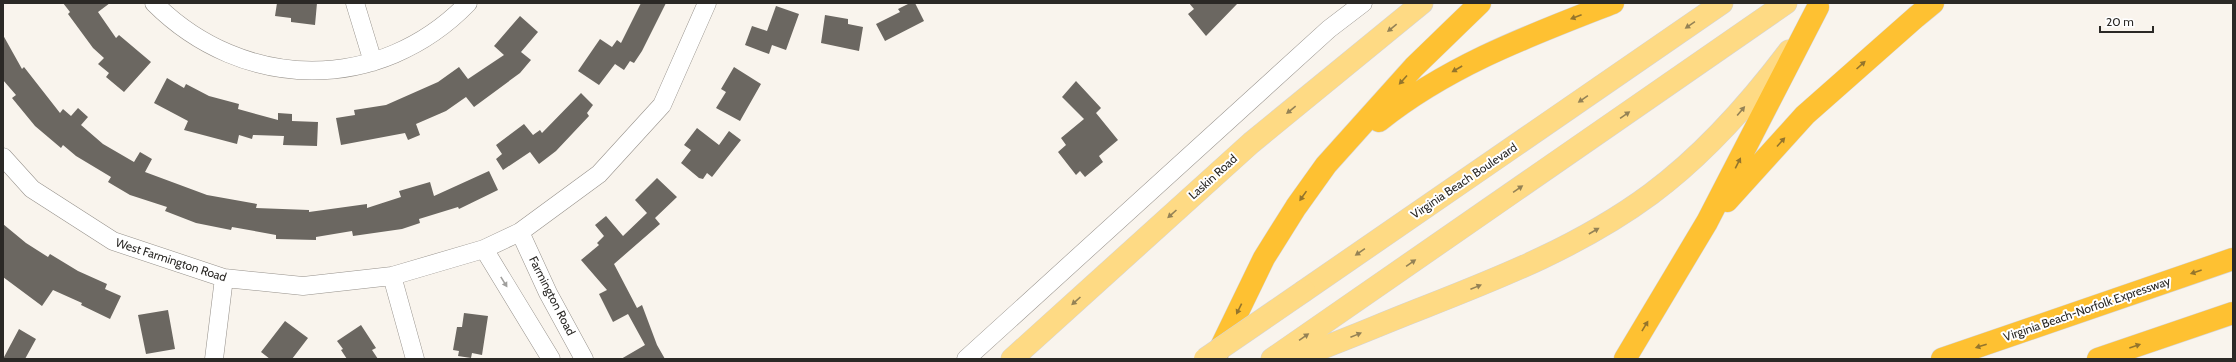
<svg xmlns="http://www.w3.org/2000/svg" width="2236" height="362" font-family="Cabin,sans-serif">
  <rect width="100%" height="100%" fill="#f9f4ed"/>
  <!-- building -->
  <path fill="#6b6761" d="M63 3H110L98 12 116 38 119 35 151 62 124 92 106 77 109 73 98 64 104 58 93 48 68 14 70 12Z
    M277 3H317L315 25 291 22V18L275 16Z
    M641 3H666L642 51 634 63 630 61 624 70 615 64 599 85 578 71 600 39 612 47 617 40 621 43Z
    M910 3H915L924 21 885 41 876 24 900 12 898 9Z
    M1189 3H1238L1206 36 1188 14 1194 9Z
    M776 6 799 14 786 50 772 45 769 54 745 45 752 26 767 31Z
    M825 15 848 19V24L863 27 859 51 821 43Z
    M520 16 538 32 521 52 531 60 520 73 474 107 466 97 446 111 416 124 420 135 408 140 405 133 341 145 336 118 355 115 354 110 386 105 438 82 459 67 468 79 504 55 494 46Z
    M3 35 22 69 24 67 60 113 63 109 71 116 78 108 88 117 81 125 103 144 134 162 140 152 152 159 145 172 207 195 257 204 256 208 309 210V212L367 204V208L401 197 399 191 430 182 434 196 489 171 498 190 459 209 458 207 419 219 420 223 402 229 353 236 352 231 316 237V240L276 239V235L232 227 231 230 196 223 165 211 167 207 130 195 108 182 111 177 76 156 63 145 61 148 35 126 12 98 16 95 3 80Z
    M734 67 761 84 740 121 716 108 726 92 721 89Z
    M167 78 184 88 186 84 209 96 239 104 238 109 278 120V113L292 114V121L318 122 317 146 283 145 284 136 253 135 252 139 239 135 237 144 184 130 188 121 154 103Z
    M1076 81 1101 108 1096 113 1118 140 1099 156 1103 162 1085 177 1080 171 1076 175 1058 152 1066 145 1061 138 1084 119 1062 97Z
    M581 93 593 105 587 113 589 116 556 151 539 164 530 152 503 170 496 159 502 154 496 145 524 124 533 135 540 130 542 133Z
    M697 128 719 145 729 131 741 140 712 177 707 173 703 179 699 178 681 163 691 150 684 145Z
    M657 178 677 197 655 218 660 224 614 264 637 308 642 305 657 345 665 359H621L645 345 628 314 613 322 599 294 607 290 581 260 599 245 597 243 604 236 595 225 606 216 623 236 647 213 635 200Z
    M3 224 26 243 48 257 50 254 78 271 107 284 105 289 121 296 110 319 81 305 82 303 53 290 42 306 3 277Z
    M168 310 175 349 146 354 138 315Z
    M464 313 488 316 482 355 472 353 471 358 458 356 459 351 453 350 457 327H462Z
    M285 321 308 338 292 359H270L261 352Z
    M361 325 376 348 372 350 378 359H347L341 350 343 349 337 341Z
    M19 329 36 339 25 359H3Z"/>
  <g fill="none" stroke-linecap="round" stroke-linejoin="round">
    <defs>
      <path id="minor" d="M154 3C243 92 380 94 468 3
        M355 3 373 62
        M3 157 32 189 113 241 224 278 303 286 392 276 484 249 520 232 599 174 662 105 707 3
        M520 232 548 293 584 359
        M484 249 551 359
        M392 276 415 359
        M214 359 224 278
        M966 359 1329 29 1363 3"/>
      <path id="primary" d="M1304 291 1722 3
        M1012 359 1251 143 1422 3
        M1272 359 1786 3
        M1293 359C1338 343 1381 324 1425 307 1504 276 1582 245 1651 194 1705 154 1749 104 1789 51"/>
      <path id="motorway" d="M1379 121C1449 65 1531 35 1613 3
        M1727 201 1805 115 1916 17 1933 3
        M1217 355 1264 258 1296 207 1326 165 1414 67 1480 3
        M1625 359 1707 222 1818 7
        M1942 359 2233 259
        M2098 359 2233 313"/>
    </defs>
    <!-- minor casing -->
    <use href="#minor" stroke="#96918b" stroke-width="19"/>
    <!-- primary casing -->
    <use href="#primary" stroke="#d5d4d4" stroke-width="23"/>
    <!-- motorway casing -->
    <use href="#motorway" stroke="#d5d4d4" stroke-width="23"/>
    <!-- minor -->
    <use href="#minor" stroke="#fff" stroke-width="18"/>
    <!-- primary -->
    <use href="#primary" stroke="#feda84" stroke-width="22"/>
    <!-- motorway -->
    <use href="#motorway" stroke="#fec132" stroke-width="22"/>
    <defs>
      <path id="primary-bridge" d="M1205 359 1304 291"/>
    </defs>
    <!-- primary-bridge casing -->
    <use href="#primary-bridge" stroke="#d5d4d4" stroke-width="23" stroke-linecap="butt"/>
    <!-- primary-bridge -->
    <use href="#primary-bridge" stroke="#feda84" stroke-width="22"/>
  </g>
  <!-- one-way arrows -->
  <defs><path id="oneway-solid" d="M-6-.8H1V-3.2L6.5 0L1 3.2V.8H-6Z"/></defs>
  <g fill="#94752c">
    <use href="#oneway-solid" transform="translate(1576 17) rotate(159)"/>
    <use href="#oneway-solid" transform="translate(1861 65) rotate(-42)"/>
    <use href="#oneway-solid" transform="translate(1457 69) rotate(150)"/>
    <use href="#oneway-solid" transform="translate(1403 80) rotate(132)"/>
    <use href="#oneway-solid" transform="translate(1781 142) rotate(-48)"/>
    <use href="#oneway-solid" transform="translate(1738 163) rotate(-63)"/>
    <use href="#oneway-solid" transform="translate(1303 196) rotate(125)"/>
    <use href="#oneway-solid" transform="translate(2196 272) rotate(161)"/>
    <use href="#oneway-solid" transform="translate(1239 309) rotate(116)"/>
    <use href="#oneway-solid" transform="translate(1645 326) rotate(-59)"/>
    <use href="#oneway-solid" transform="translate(1981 346) rotate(162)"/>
    <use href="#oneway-solid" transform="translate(2135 346) rotate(-19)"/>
  </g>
  <g fill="#948255">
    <use href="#oneway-solid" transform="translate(1690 25) rotate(146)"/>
    <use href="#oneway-solid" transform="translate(1392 28) rotate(141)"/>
    <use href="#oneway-solid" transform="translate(1583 99) rotate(145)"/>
    <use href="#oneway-solid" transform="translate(1291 110) rotate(141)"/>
    <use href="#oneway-solid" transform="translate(1741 111) rotate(-50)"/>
    <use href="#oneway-solid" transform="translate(1625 115) rotate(-35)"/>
    <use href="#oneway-solid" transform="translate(1518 189) rotate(-35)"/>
    <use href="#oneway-solid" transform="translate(1172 214) rotate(138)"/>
    <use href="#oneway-solid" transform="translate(1594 231) rotate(-30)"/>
    <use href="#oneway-solid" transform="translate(1360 252) rotate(145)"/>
    <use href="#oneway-solid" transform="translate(1411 263) rotate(-35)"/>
    <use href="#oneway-solid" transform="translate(1476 287) rotate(-22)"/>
    <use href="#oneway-solid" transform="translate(1076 301) rotate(138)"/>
    <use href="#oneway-solid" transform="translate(1356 335) rotate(-22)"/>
    <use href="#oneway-solid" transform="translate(1304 337) rotate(-35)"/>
  </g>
  <use fill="#a09f9d" href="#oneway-solid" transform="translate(504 282) rotate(58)"/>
  <g text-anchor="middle" stroke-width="4" stroke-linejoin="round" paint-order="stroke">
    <!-- street labels -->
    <g font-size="12" fill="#2b2926" stroke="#fff">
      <text transform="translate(1213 177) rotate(-42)" y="4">Laskin Road</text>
      <text transform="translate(1464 181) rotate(-34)" y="4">Virginia Beach Boulevard</text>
      <text transform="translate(171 260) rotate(18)" y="4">West Farmington Road</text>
      <text transform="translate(552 296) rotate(63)" y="4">Farmington Road</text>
      <text transform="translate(2087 309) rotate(-19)" y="4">Virginia Beach-Norfolk Expressway</text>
    </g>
  </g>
  <!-- border -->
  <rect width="2236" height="362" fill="none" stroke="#2b2926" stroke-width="8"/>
  <!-- scale -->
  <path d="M2100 26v6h53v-6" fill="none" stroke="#2b2926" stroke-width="2"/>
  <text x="2106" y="26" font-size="12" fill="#2b2926" stroke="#ffffff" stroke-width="3" paint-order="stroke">20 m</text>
</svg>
